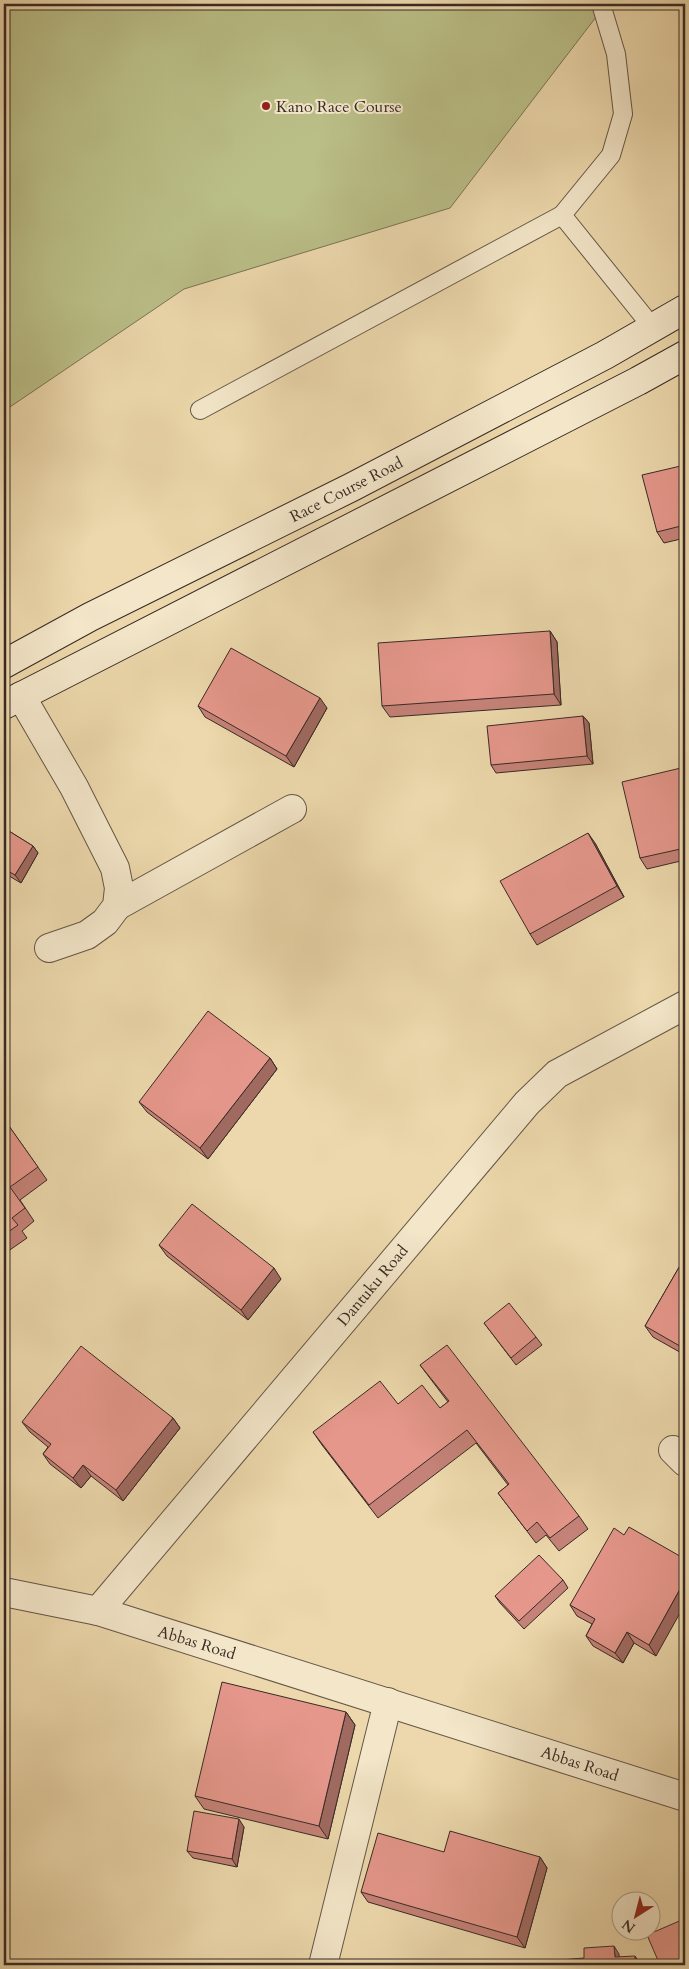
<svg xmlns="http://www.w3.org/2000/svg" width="689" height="1969" font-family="Cardo,serif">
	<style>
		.green { fill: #babe87; stroke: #797456 }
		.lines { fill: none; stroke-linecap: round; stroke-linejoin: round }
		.lane-casing { stroke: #655647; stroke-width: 20 }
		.street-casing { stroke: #655647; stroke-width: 30 }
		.secondary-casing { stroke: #382a25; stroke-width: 30 }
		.lane { stroke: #f3e6c9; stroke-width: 18 }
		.street { stroke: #f3e6c9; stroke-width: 28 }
		.secondary { stroke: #f3e6c9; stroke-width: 28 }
		.wall { fill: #c58278; stroke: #382a25 }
		.shaded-wall { fill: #a06a61; stroke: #382a25 }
		.building { fill: #e5978b; stroke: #382a25 }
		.poi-dot { fill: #8f2418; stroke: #f3e6c9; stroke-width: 2 }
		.labels { text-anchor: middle; stroke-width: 4; stroke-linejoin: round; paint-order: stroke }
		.poi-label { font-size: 16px; fill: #382a25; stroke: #f3e6c9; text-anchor: start }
		.street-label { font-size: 16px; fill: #382a25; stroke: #f3e6c9 }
	</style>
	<rect width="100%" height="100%" fill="#ecd8ac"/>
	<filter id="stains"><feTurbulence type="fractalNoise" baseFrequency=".004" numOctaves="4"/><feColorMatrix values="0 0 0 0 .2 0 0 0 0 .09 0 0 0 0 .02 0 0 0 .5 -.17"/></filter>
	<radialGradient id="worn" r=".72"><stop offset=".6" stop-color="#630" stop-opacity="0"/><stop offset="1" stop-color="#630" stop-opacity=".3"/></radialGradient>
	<path class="green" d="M 4,4 L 606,4 L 450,208 L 184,289 L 4,411 Z"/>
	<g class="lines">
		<defs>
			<g id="lane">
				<path d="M 562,215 L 611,155 L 623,114 L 616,54 L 601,4"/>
				<path d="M 200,410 L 562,215 L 653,328"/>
			</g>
			<g id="street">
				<path d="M 21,696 L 74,787 L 115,868 L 119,888 L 117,906 L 105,922 L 87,935 L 49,948"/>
				<path d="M 117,906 L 292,809"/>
				<path d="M 673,1450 L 685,1462"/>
				<path d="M 4,1592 L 98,1611 L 685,1797"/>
				<path d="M 98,1611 L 527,1103 L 557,1074 L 685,1005"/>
				<path d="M 323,1965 L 388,1702"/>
			</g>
			<g id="secondary">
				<path d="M 4,664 L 90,617 L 352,487 L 605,355 L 685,309"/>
				<path d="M 4,705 L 638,381 L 685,355"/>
			</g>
		</defs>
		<use href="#lane" class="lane-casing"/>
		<use href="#street" class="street-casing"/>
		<use href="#secondary" class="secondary-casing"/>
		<use href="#lane" class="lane"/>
		<use href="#street" class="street"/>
		<use href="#secondary" class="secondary"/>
	</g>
	<g class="wall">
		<path d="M 685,465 L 685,538 L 664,543 L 657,532 Z"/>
		<path d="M 550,631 L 557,642 L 561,705 L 390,717 L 382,706 Z"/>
		<path d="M 198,706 L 327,708 L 294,767 L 205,717 Z"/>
		<path d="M 583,716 L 589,723 L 593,764 L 496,773 L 491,765 Z"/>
		<path d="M 685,767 L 685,860 L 647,869 L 640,858 Z"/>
		<path d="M 4,828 L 33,846 L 38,853 L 21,883 L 4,873 Z"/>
		<path d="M 595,843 L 624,897 L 537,945 L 530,934 Z"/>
		<path d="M 270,1058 L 277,1069 L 208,1159 L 147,1112 L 139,1102 Z"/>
		<path d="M 4,1119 L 47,1180 L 20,1200 L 34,1221 L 22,1231 L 27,1238 L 4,1254 Z"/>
		<path d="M 159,1245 L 281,1279 L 248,1320 L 167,1256 Z"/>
		<path d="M 685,1257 L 685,1355 L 653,1337 L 645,1326 Z"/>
		<path d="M 484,1323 L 536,1337 L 542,1345 L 516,1365 Z"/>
		<path d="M 420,1365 L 579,1516 L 588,1529 L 559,1551 L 546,1535 L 536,1543 L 498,1493 L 508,1485 L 476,1443 L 378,1518 L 322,1445 L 313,1432 L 398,1404 L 440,1408 L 448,1402 Z"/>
		<path d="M 173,1418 L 180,1428 L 123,1501 L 91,1476 L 81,1488 L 50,1464 L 43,1454 L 48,1447 L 30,1432 L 22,1422 Z"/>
		<path d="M 624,1535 L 656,1656 L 634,1643 L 623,1663 L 593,1646 L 586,1636 L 592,1624 L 577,1616 L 570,1605 Z"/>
		<path d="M 563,1580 L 568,1588 L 524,1629 L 500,1603 L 495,1596 Z"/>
		<path d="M 346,1712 L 355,1725 L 328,1839 L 204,1809 L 195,1796 Z"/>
		<path d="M 244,1827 L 237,1867 L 193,1858 L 187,1851 Z"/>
		<path d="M 444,1852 L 540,1857 L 547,1868 L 525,1948 L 368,1902 L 361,1892 Z"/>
	</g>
	<g class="shaded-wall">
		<path d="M 550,631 L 557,642 L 561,705 L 554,694 Z"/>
		<path d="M 320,698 L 327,708 L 294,767 L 286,756 Z"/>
		<path d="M 583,716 L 589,723 L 593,764 L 587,756 Z"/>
		<path d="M 588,833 L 595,843 L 624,897 L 617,886 Z"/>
		<path d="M 33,846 L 38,853 L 21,883 L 15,875 Z"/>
		<path d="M 270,1058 L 277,1069 L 208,1159 L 200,1148 Z"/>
		<path d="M 274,1268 L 281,1279 L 248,1320 L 241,1310 Z"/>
		<path d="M 173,1418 L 180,1428 L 123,1501 L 116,1490 Z"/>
		<path d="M 83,1465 L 91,1476 L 81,1488 L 73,1478 Z"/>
		<path d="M 685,1580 L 685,1604 L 656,1656 L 649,1645 Z"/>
		<path d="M 627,1632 L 634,1643 L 623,1663 L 615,1653 Z"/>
		<path d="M 346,1712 L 355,1725 L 328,1839 L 319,1826 Z"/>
		<path d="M 239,1819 L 244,1827 L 237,1867 L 232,1859 Z"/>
		<path d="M 540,1857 L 547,1868 L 525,1948 L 517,1937 Z"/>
		<path d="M 614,1946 L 619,1954 L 620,1964 L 615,1957 Z"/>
		<path d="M 635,1956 L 640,1963 L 640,1965 L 635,1965 Z"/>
	</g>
	<g class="building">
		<path d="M 685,465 L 685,525 L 657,532 L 642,475 Z"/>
		<path d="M 550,631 L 554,694 L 382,706 L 378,643 Z"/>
		<path d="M 231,648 L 320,698 L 286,756 L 198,706 Z"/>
		<path d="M 583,716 L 587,756 L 491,765 L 487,726 Z"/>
		<path d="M 685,767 L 685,848 L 640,858 L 622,782 Z"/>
		<path d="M 4,828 L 33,846 L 15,875 L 4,869 Z"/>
		<path d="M 588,833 L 617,886 L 530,934 L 500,881 Z"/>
		<path d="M 208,1011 L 270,1058 L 200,1148 L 139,1102 Z"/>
		<path d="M 4,1119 L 38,1167 L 10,1187 L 25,1208 L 12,1218 L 18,1225 L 4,1235 Z"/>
		<path d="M 192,1204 L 274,1268 L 241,1310 L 159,1245 Z"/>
		<path d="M 685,1257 L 685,1349 L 645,1326 Z"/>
		<path d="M 509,1303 L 536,1337 L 511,1358 L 484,1323 Z"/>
		<path d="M 447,1345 L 579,1516 L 550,1538 L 537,1522 L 527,1531 L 498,1493 L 509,1484 L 467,1430 L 369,1505 L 313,1432 L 380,1381 L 398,1404 L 422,1385 L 440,1408 L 449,1401 L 420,1365 Z"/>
		<path d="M 81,1346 L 173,1418 L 116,1490 L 83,1465 L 73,1478 L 43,1454 L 51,1444 L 22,1422 Z"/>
		<path d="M 629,1527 L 685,1559 L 685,1580 L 649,1645 L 627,1632 L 615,1653 L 586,1636 L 595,1619 L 570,1605 L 614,1528 L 624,1535 Z"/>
		<path d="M 539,1555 L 563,1580 L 519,1621 L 495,1596 Z"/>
		<path d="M 222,1682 L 346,1712 L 319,1826 L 195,1796 Z"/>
		<path d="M 194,1811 L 239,1819 L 232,1859 L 187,1851 Z"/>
		<path d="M 450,1831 L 540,1857 L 517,1937 L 361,1892 L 378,1833 L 444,1852 Z"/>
		<path d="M 684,1919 L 685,1923 L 685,1965 L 660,1965 L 647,1935 Z"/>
		<path d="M 614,1946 L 615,1957 L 635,1956 L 635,1965 L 537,1965 L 536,1962 L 584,1958 L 584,1948 Z"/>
	</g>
	<circle class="poi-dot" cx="266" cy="106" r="5"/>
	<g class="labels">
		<g class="poi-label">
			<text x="276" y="112">Kano Race Course</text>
		</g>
		<g class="street-label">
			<text transform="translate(346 489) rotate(-27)" y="6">Race Course Road</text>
			<text transform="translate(372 1285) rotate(-50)" y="6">Dantuku Road</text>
			<text transform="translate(197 1642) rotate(17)" y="6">Abbas Road</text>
			<text transform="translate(580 1763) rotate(18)" y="6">Abbas Road</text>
		</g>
	</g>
	<rect width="689" height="1969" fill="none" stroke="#ecd8ac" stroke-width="20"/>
	<rect x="5" y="5" width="679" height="1959" fill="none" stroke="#382a25" stroke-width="2.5"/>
	<rect x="10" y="10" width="669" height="1949" fill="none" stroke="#382a25"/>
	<g transform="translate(636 1916) rotate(216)"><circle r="24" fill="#f3e6c9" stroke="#a89b87"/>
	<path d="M0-4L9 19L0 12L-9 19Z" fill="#8f2418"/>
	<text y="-8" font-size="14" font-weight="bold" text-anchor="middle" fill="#382a25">N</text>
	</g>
	<rect width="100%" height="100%" filter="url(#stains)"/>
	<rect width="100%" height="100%" fill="url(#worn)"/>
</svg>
